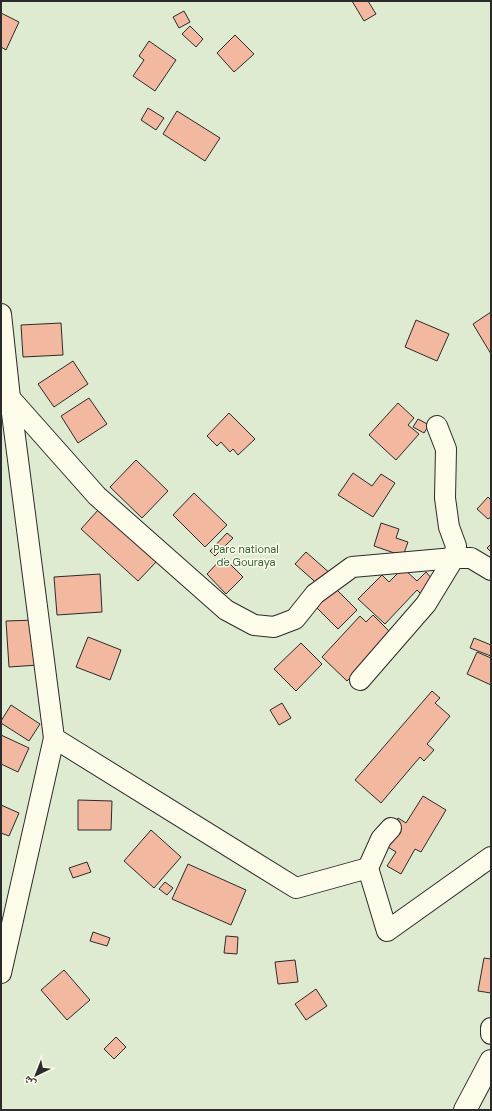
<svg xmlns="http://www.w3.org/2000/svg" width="492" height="1111" font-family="'DM Sans','Noto Naskh Arabic',sans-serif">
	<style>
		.green { fill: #deebd1; stroke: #74746e }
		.building { fill: #f2b8a0; stroke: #2b2b2b }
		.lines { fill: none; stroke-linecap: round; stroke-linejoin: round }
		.minor-casing { stroke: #2b2b2b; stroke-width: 22 }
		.major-casing { stroke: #2b2b2b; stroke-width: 24 }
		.minor { stroke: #fdfbea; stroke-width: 20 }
		.major { stroke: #fdfbea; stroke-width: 22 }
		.labels { text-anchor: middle; stroke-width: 3; stroke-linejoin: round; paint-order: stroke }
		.park-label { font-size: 11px; fill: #34623c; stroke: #fdfbea }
	</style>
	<rect width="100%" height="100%" fill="#fdfbea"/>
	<rect class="green" x="1" y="1" width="490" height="1109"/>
	<g class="building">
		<path d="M 352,1 L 368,1 L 376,14 L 364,21 Z"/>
		<path d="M 184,11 L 190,22 L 179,28 L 173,17 Z"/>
		<path d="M 1,13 L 19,22 L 6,50 L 1,47 Z"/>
		<path d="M 190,26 L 203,39 L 196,47 L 182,34 Z"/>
		<path d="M 235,35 L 254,54 L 234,72 L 217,53 Z"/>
		<path d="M 149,41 L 176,60 L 155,91 L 133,76 L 144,60 L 139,56 Z"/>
		<path d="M 148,108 L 164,118 L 156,130 L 141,120 Z"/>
		<path d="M 177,111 L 220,138 L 205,161 L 163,134 Z"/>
		<path d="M 491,312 L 491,354 L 473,324 Z"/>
		<path d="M 416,320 L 449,334 L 437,361 L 405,347 Z"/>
		<path d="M 61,323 L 63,355 L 23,357 L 21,325 Z"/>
		<path d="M 73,361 L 88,384 L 54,407 L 38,384 Z"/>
		<path d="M 89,398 L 107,424 L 78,443 L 61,416 Z"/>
		<path d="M 398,403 L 414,418 L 408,425 L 419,434 L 396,460 L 369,435 Z"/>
		<path d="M 229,413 L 255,439 L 238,455 L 233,449 L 230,452 L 221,442 L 217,446 L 207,436 Z"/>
		<path d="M 418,419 L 429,425 L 424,433 L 413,427 Z"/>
		<path d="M 136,460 L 168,491 L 142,518 L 110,487 Z"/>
		<path d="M 353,473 L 372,486 L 381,474 L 395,483 L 373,517 L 338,495 Z"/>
		<path d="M 194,493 L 227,525 L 205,547 L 173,515 Z"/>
		<path d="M 488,497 L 491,500 L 491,517 L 488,519 L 477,509 Z"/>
		<path d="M 99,509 L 157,561 L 138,581 L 81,529 Z"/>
		<path d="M 381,523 L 399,529 L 396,538 L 408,542 L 403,556 L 374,546 Z"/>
		<path d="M 227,533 L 233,538 L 215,556 L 210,551 Z"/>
		<path d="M 491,544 L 491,552 L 487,548 Z"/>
		<path d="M 306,552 L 332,575 L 321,587 L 295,564 Z"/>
		<path d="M 223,557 L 243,577 L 226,594 L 207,574 Z"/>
		<path d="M 403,568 L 417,581 L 426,572 L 434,581 L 421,594 L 417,590 L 385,624 L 358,599 L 382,575 L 389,582 Z"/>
		<path d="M 100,574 L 102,612 L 57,615 L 54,577 Z"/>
		<path d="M 335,588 L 357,610 L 338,629 L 316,607 Z"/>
		<path d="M 373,615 L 392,634 L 347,681 L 322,657 L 360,616 L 366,622 Z"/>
		<path d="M 36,620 L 38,665 L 9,667 L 6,621 Z"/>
		<path d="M 88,637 L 121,650 L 110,680 L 76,667 Z"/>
		<path d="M 474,638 L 491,645 L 491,656 L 470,648 Z"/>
		<path d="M 301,643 L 322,664 L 296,691 L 274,669 Z"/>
		<path d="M 477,652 L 491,658 L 491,685 L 467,674 Z"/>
		<path d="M 432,691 L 440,698 L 435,703 L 450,716 L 427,744 L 434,750 L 424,761 L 420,757 L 381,803 L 355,780 Z"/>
		<path d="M 282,703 L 291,718 L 279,725 L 270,710 Z"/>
		<path d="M 11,705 L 40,724 L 29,741 L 1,723 L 1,721 Z"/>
		<path d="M 1,735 L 29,748 L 18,772 L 1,764 Z"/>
		<path d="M 423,796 L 446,810 L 421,852 L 415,849 L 401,874 L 387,866 L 396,852 L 383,844 L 398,818 L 406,823 Z"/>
		<path d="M 78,800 L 112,801 L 111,830 L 78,830 Z"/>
		<path d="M 1,805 L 19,813 L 9,836 L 1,833 Z"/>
		<path d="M 151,830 L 181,857 L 154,888 L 124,861 Z"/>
		<path d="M 87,862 L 91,872 L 73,878 L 69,868 Z"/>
		<path d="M 188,864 L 246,890 L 231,925 L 172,899 Z"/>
		<path d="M 165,882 L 173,888 L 167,895 L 159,889 Z"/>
		<path d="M 93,932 L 110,938 L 107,946 L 90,941 Z"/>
		<path d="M 226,936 L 238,937 L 237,954 L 224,953 Z"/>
		<path d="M 484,958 L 491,959 L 491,993 L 478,991 Z"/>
		<path d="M 295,960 L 298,982 L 278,984 L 275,962 Z"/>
		<path d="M 64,970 L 90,1000 L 67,1020 L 41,990 Z"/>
		<path d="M 316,989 L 327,1006 L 306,1020 L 295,1004 Z"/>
		<path d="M 116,1037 L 126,1047 L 114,1059 L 104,1049 Z"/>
	</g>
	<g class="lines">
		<defs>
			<g id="minor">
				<path d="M 1,314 L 10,398 L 54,738 L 296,888 L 368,868 L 387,931 L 491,857"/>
				<path d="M 10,398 L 97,496 L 226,610 L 254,625 L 274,627 L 295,619 L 315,594 L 352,567 L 454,558 L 471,558 L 491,570"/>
				<path d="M 360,680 L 426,604 L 454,558 L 456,546 L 449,527 L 445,498 L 446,449 L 437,426"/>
				<path d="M 368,868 L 381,839 L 391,828"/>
				<path d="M 1,973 L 54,738"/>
				<path d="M 491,1028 L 491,1034"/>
			</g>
			<path id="major" d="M 465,1110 L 491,1061"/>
		</defs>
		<use href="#minor" class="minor-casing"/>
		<use href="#major" class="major-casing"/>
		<use href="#minor" class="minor"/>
		<use href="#major" class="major"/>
	</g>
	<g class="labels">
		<g class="park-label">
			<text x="246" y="553">Parc national<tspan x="246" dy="13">de Gouraya</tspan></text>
		</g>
	</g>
	<rect width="492" height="1111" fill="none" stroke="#2b2b2b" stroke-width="4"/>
	<g transform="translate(36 1075) rotate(223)" stroke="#fdfbea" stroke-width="3" paint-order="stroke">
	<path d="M0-3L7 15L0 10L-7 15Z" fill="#2b2b2b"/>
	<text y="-6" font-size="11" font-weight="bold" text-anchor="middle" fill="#2b2b2b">ش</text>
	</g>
</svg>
